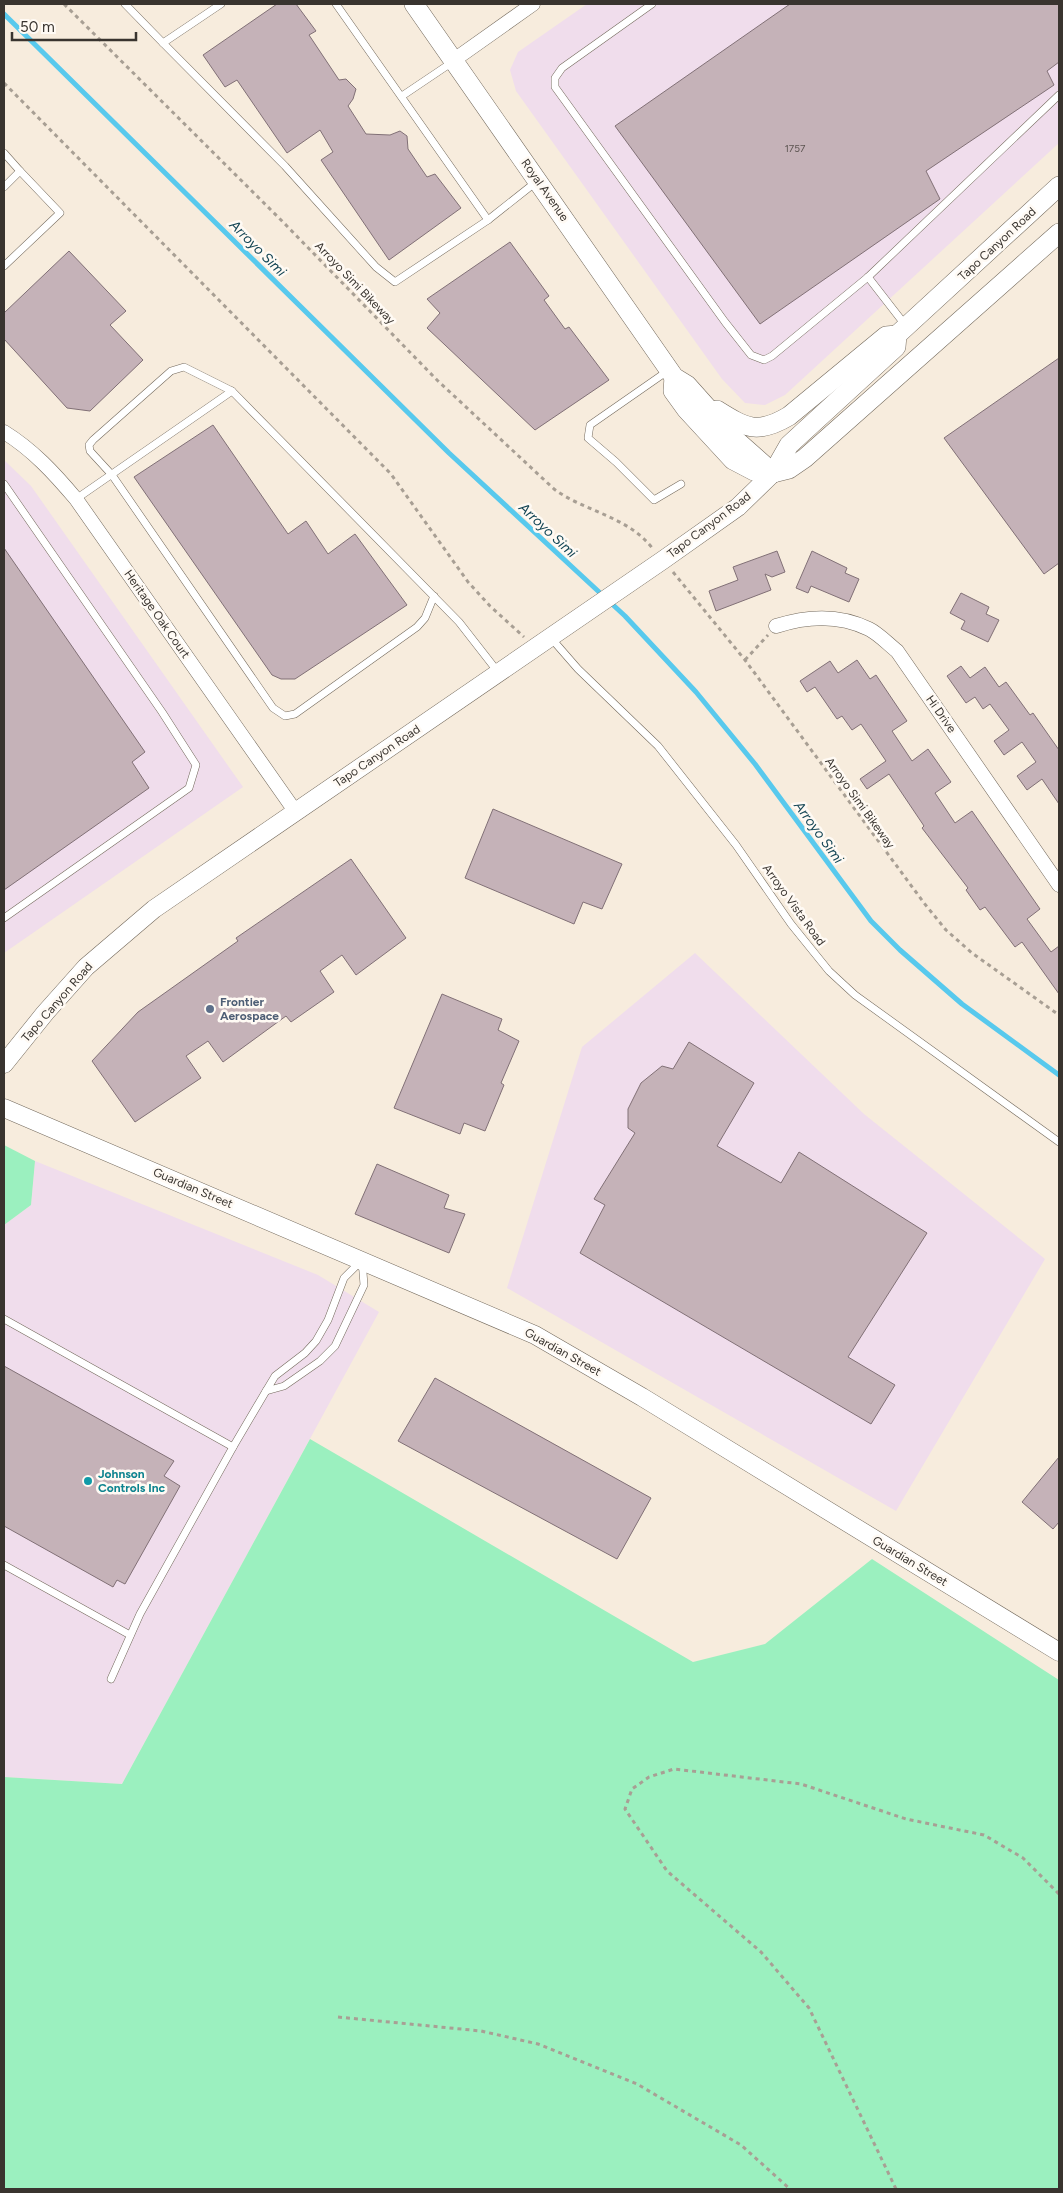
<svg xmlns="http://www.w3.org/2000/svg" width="1063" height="2193" font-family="Figtree,sans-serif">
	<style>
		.commercial { fill: #f0ddec }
		.green { fill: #9bf0bf }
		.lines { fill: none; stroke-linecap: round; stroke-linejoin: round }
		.stream { stroke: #58c9ed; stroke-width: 5 }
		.building { fill: #c5b2b8; stroke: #817076 }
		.service-casing { stroke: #73695c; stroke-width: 8 }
		.minor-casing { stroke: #73695c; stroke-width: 15 }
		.tertiary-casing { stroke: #73695c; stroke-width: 19 }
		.secondary-casing { stroke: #73695c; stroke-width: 20 }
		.path { stroke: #a89f94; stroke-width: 3; stroke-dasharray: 4 4; stroke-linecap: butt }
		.service { stroke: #fff; stroke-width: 7 }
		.minor { stroke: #fff; stroke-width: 14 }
		.tertiary { stroke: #fff; stroke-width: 18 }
		.secondary { stroke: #fff; stroke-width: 19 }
		.service-dot { fill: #5c6f8a; stroke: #fffaf4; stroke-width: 2 }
		.culture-dot { fill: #0f9aa8; stroke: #fffaf4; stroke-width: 2 }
		.labels { text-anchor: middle; stroke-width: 5; stroke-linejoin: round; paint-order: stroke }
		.number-label { font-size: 10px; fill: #5c5451 }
		.street-label { font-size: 12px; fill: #39342f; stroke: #fffaf4 }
		.service-label { font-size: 12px; font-weight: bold; fill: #4e5e75; stroke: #fffaf4; text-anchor: start }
		.culture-label { font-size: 12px; font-weight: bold; fill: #0d838f; stroke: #fffaf4; text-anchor: start }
		.water-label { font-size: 14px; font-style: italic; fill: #144554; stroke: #fffaf4 }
	</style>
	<rect width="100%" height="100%" fill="#f7ecdd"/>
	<g class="commercial">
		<path d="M 587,4 L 1059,4 L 1059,143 L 785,395 L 765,405 L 745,403 L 722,379 L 516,91 L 510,70 L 518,52 Z"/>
		<path d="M 4,460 L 31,486 L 243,787 L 4,953 Z"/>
		<path d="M 695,953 L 864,1114 L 1045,1259 L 896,1511 L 507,1288 L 582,1047 Z"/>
		<path d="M 35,1161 L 318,1275 L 379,1312 L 122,1784 L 4,1777 L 4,1225 L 31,1205 Z"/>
	</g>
	<g class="green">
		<path d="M 4,1145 L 35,1161 L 31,1205 L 4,1225 Z"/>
		<path d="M 310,1439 L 693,1662 L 765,1644 L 872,1559 L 1059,1680 L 1059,2189 L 4,2189 L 4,1777 L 122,1784 Z"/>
	</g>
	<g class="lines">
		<path class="stream" d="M 4,14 L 449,453 L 625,616 L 696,692 L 755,764 L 871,921 L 900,950 L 962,1004 L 1059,1075"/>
	</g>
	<g class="building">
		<path d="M 277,4 L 296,4 L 316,31 L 309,35 L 339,80 L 346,79 L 356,89 L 353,99 L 348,106 L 366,134 L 390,135 L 400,131 L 407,136 L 408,149 L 427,177 L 435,174 L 461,208 L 389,260 L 321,160 L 333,152 L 320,130 L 287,153 L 237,80 L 225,87 L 203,55 Z"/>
		<path d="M 790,4 L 1059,4 L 1059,62 L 1047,71 L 1054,85 L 926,171 L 940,199 L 760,324 L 615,126 Z"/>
		<path d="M 510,242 L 549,296 L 544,300 L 565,329 L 569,327 L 609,380 L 535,430 L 427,328 L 440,313 L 427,299 Z"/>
		<path d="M 69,251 L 126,311 L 110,325 L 143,360 L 90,411 L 67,408 L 4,339 L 4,313 Z"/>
		<path d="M 1059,358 L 1059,563 L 1044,574 L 944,438 Z"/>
		<path d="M 213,425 L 288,534 L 306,521 L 328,554 L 355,534 L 407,605 L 295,679 L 281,679 L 272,675 L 134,477 Z"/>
		<path d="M 4,548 L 145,752 L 132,762 L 149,788 L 4,890 Z"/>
		<path d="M 777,551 L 785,572 L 772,577 L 765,574 L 771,590 L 716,611 L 709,591 L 738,580 L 733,567 Z"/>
		<path d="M 812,551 L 847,568 L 845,573 L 859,579 L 849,602 L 811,586 L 808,593 L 796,588 Z"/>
		<path d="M 961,593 L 989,607 L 986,614 L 999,620 L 988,642 L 961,629 L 965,621 L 950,613 Z"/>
		<path d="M 857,660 L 870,679 L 876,675 L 907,721 L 892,731 L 912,761 L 928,749 L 951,782 L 935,793 L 955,823 L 972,811 L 1040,909 L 1027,919 L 1051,952 L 1059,946 L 1059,994 L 1022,942 L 1015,947 L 985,907 L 980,910 L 966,890 L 968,888 L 922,828 L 924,826 L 889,774 L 867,789 L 860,779 L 886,761 L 861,724 L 852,730 L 842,716 L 837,719 L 815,687 L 807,692 L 800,681 L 830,661 L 838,673 Z"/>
		<path d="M 961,666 L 970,678 L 985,667 L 999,687 L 1006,682 L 1030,715 L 1033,713 L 1059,750 L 1059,804 L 1042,779 L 1027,790 L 1017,776 L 1036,762 L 1022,742 L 1004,755 L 994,741 L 1009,730 L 990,704 L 983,709 L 975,697 L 966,703 L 947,676 Z"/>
		<path d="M 493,809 L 622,864 L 602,909 L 583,902 L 574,924 L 465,878 Z"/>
		<path d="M 351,859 L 406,938 L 356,975 L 342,955 L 320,971 L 334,992 L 291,1022 L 286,1016 L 223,1062 L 208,1041 L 186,1056 L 201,1078 L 135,1122 L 92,1061 L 138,1012 L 238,941 L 236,938 Z"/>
		<path d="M 442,994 L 502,1019 L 498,1030 L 519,1041 L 501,1083 L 504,1085 L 485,1131 L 464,1123 L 460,1134 L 394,1108 Z"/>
		<path d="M 689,1042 L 754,1083 L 717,1146 L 781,1183 L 799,1152 L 927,1233 L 848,1357 L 895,1385 L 871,1424 L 580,1253 L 605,1205 L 594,1199 L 635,1133 L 628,1128 L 628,1109 L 641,1083 L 662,1066 L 673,1069 Z"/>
		<path d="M 377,1164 L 449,1195 L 444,1208 L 465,1214 L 449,1253 L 355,1214 Z"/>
		<path d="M 4,1366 L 174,1461 L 164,1476 L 180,1486 L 125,1584 L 117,1580 L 113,1587 L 4,1526 Z"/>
		<path d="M 435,1378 L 651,1498 L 617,1559 L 398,1441 Z"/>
		<path d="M 1059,1457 L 1059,1522 L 1053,1529 L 1022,1502 Z"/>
	</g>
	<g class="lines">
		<defs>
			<g id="service">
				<path d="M 125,4 L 163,43 L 221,4"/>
				<path d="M 652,4 L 562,68 L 555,78 L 555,87 L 725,322 L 751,355 L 764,360 L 772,356 L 868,277 L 1059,95"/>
				<path d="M 163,43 L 285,166 L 376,267 L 395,282 L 488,220 L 336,4"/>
				<path d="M 402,96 L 454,61"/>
				<path d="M 4,153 L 20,171"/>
				<path d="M 4,187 L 20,171 L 60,213 L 4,266"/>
				<path d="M 488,220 L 536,182"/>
				<path d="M 868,277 L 906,326"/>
				<path d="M 669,370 L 590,425 L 588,438 L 616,462 L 654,500 L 681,484"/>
				<path d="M 232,391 L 184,367 L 171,371 L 93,440 L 89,445 L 90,451 L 112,475 L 273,708 L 285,716 L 295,714 L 417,627 L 425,618 L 434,596"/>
				<path d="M 4,484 L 162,712 L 196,765 L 189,788 L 4,918"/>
				<path d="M 76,499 L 232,391 L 459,622 L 498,672"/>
				<path d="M 551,638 L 578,669 L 658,746 L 736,845 L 791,924 L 829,971 L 855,995 L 1059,1142"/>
				<path d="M 362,1260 L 364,1285 L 335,1346 L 320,1361 L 284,1386 L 266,1391 L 275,1376 L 305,1353 L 316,1341 L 328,1320 L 344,1278 Z"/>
				<path d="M 4,1319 L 233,1447 L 266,1391"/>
				<path d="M 4,1565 L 130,1635"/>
				<path d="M 111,1679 L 140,1614 L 233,1447"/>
			</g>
			<g id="minor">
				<path d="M 454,60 L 533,4"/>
				<path d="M 4,432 C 33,450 54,473 76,499 L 295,811"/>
				<path d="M 776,626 C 807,616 839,614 869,629 C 879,634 888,644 897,651 L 1059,885"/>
			</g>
			<g id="tertiary">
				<path d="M 4,1064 L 45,1013 L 86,967 L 154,909 L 663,560 L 738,507 L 773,473"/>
				<path d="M 4,1108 L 535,1335 L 642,1397 L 1059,1652"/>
			</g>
			<g id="secondary">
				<path d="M 414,4 L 674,377 L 687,385 L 737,441 L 773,473"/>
				<path d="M 674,377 L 673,391 L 686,409 L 733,460 L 754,471 L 773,473 L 789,469 L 805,458 L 1059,233"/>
				<path d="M 717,410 C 746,428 757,435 789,416 L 886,336 L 897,335"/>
				<path d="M 773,473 L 789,445 L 896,347 L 897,335 L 1059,186"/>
			</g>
		</defs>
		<use href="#service" class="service-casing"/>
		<use href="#minor" class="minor-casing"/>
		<use href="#tertiary" class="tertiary-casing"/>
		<use href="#secondary" class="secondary-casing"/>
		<g class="path">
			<path d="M 64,4 L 283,222 L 437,380 L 554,489 C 585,512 628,516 653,549"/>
			<path d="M 4,83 L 391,474 L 468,582 L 490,606 L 524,637"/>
			<path d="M 673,572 L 745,660 L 924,903 L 946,930 L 972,953 L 1059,1015"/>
			<path d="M 745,660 L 768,635"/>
			<path d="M 338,2017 L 481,2031 L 538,2044 L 637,2084 L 741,2145 L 790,2189"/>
			<path d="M 896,2189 L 809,2008 L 761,1952 L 667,1871 L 625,1809 L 632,1789 L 649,1777 L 674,1769 L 801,1784 L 906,1819 L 984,1835 L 1023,1858 L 1059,1894"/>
		</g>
		<use href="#service" class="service"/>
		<use href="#minor" class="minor"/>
		<use href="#tertiary" class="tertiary"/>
		<use href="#secondary" class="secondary"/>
	</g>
	<circle class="service-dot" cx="210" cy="1009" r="5"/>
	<circle class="culture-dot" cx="88" cy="1481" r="5"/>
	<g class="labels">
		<g class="number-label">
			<text x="795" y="152">1757</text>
		</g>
		<g class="street-label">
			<text transform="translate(545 190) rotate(55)" y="4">Royal Avenue</text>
			<text transform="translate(997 244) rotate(-43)" y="4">Tapo Canyon Road</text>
			<text transform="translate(355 283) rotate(46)" y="4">Arroyo Simi Bikeway</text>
			<text transform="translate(709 525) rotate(-37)" y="4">Tapo Canyon Road</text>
			<text transform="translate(157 614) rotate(55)" y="4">Heritage Oak Court</text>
			<text transform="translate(941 714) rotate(55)" y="4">Hi Drive</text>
			<text transform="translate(377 756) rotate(-34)" y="4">Tapo Canyon Road</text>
			<text transform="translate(860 803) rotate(54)" y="4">Arroyo Simi Bikeway</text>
			<text transform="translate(794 905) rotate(54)" y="4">Arroyo Vista Road</text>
			<text transform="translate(57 1002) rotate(-49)" y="4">Tapo Canyon Road</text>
			<text transform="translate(193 1188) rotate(23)" y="4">Guardian Street</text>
			<text transform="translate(563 1352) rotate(29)" y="4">Guardian Street</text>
			<text transform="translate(910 1561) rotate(31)" y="4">Guardian Street</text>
		</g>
		<g class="service-label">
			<text x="220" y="1006">Frontier<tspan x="220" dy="14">Aerospace</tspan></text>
		</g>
		<g class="culture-label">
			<text x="98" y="1478">Johnson<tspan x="98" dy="14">Controls Inc</tspan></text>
		</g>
		<g class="water-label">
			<text transform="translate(258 248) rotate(45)" y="5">Arroyo Simi</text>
			<text transform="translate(548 530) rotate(43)" y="5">Arroyo Simi</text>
			<text transform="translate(819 832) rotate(54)" y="5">Arroyo Simi</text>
		</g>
	</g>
	<rect width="1063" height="2193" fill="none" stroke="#39342f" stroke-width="10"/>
	<path d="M12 32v8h124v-8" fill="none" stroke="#39342f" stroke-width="2.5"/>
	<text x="20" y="32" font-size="15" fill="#39342f" stroke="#fffaf4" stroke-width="4" paint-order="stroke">50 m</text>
</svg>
